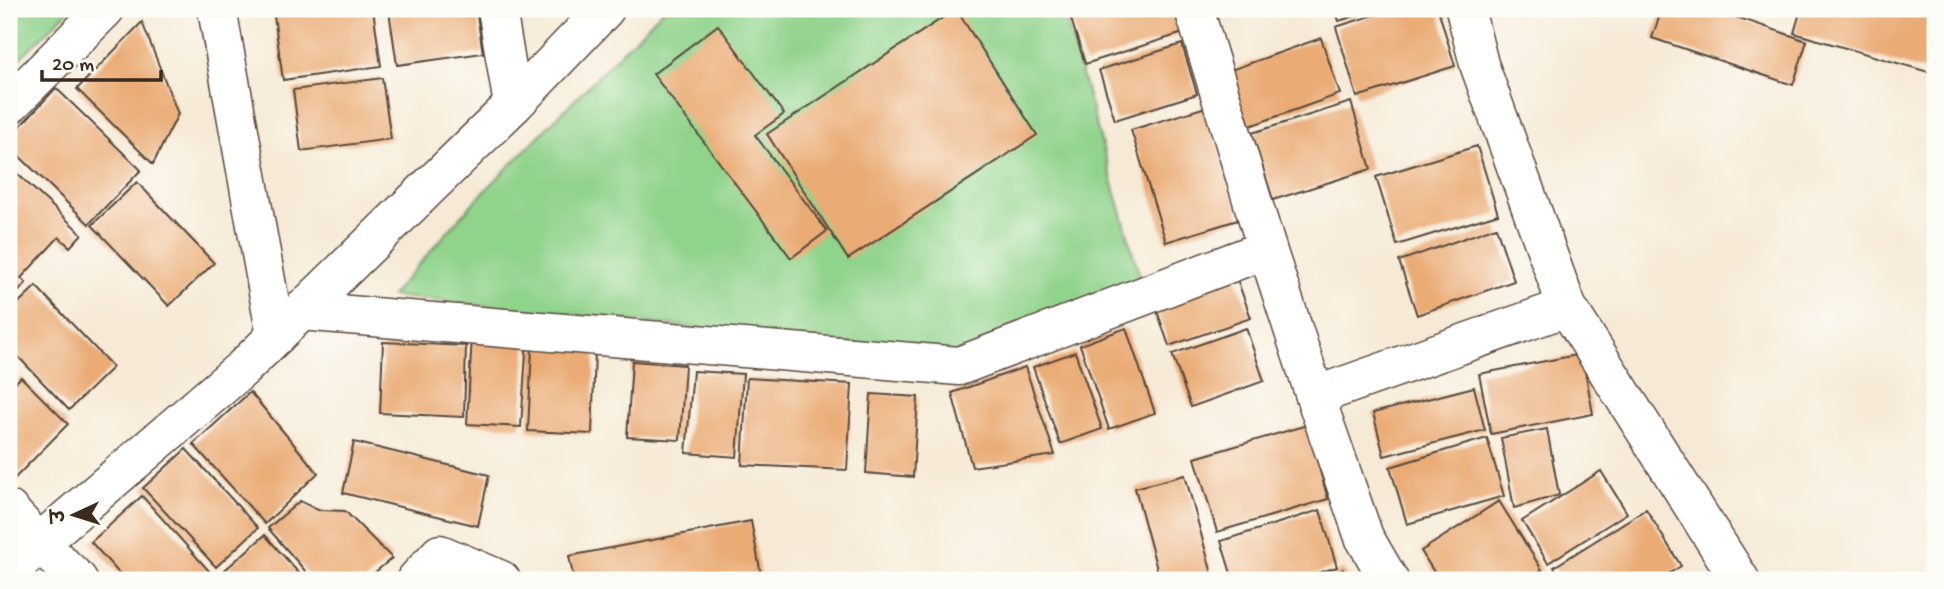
<svg xmlns="http://www.w3.org/2000/svg" width="1944" height="589" font-family="'Gochi Hand','Playpen Sans Deva',sans-serif">
	<style>
		.green { fill: #90d38b; stroke: #667e54; stroke-width: 2 }
		.building { fill: #eaab74 }
		.lines { fill: none; stroke-linecap: round; stroke-linejoin: round }
		.minor-casing { stroke: #57473a; stroke-width: 41 }
		.minor { stroke: #fff; stroke-width: 38 }
	</style>
	<rect width="100%" height="100%" fill="#fdfcf7"/>
	<filter id="ink" filterUnits="userSpaceOnUse"><feTurbulence type="fractalNoise" baseFrequency=".0143" numOctaves="2"/><feDisplacementMap in="SourceGraphic" scale="14" xChannelSelector="R" yChannelSelector="G"/><feConvolveMatrix kernelMatrix="1 2 1 2 8 2 1 2 1" color-interpolation-filters="sRGB"/></filter>
	<filter id="wash" filterUnits="userSpaceOnUse"><feTurbulence type="fractalNoise" baseFrequency=".00686" numOctaves="4" result="noise"/><feDisplacementMap in="SourceGraphic" scale="28" xChannelSelector="R" yChannelSelector="G"/><feGaussianBlur stdDeviation="1.57" result="paint"/><feColorMatrix in="noise" values="0 0 0 0 0 0 0 0 0 0 0 0 0 0 0 0 0 1.4 0 .05"/><feComposite in="paint" operator="in"/></filter>
	<g filter="url(#wash)">
		<rect width="100%" height="100%" fill="#f6ead6"/>
		<g class="green">
			<path d="M 9,9 L 70,9 L 9,69 Z"/>
			<path d="M 664,9 L 1063,9 L 1141,281 L 965,356 L 391,296 L 473,203 Z"/>
		</g>
		<g id="blocks">
			<g class="building">
				<path d="M 273,9 L 373,9 L 381,66 L 283,80 Z"/>
				<path d="M 407,9 L 476,9 L 483,53 L 397,65 L 389,11 Z"/>
				<path d="M 956,9 L 1037,135 L 848,259 L 767,134 Z"/>
				<path d="M 1068,9 L 1175,9 L 1183,33 L 1085,64 Z"/>
				<path d="M 1335,9 L 1376,9 L 1339,21 Z"/>
				<path d="M 1393,9 L 1438,9 L 1455,66 L 1357,97 L 1336,27 Z"/>
				<path d="M 1662,9 L 1713,9 L 1807,41 L 1793,85 L 1652,38 Z"/>
				<path d="M 1801,9 L 1935,9 L 1935,74 L 1794,33 Z"/>
				<path d="M 142,22 L 178,114 L 153,164 L 77,89 Z"/>
				<path d="M 718,25 L 784,114 L 755,135 L 827,231 L 791,258 L 653,74 Z"/>
				<path d="M 1321,38 L 1340,94 L 1247,127 L 1228,71 Z"/>
				<path d="M 1182,44 L 1197,94 L 1115,120 L 1099,70 Z"/>
				<path d="M 382,78 L 391,139 L 301,151 L 293,90 Z"/>
				<path d="M 56,88 L 141,170 L 89,224 L 9,146 L 9,138 Z"/>
				<path d="M 1351,102 L 1371,169 L 1273,200 L 1252,133 Z"/>
				<path d="M 1206,107 L 1241,219 L 1166,242 L 1131,130 Z"/>
				<path d="M 1477,146 L 1498,214 L 1397,245 L 1376,177 Z"/>
				<path d="M 9,166 L 82,234 L 70,247 L 59,237 L 21,278 L 26,283 L 9,302 Z"/>
				<path d="M 137,182 L 214,263 L 169,306 L 92,225 Z"/>
				<path d="M 1496,227 L 1514,281 L 1417,315 L 1399,261 Z"/>
				<path d="M 1233,268 L 1251,318 L 1169,346 L 1152,296 Z"/>
				<path d="M 36,286 L 113,367 L 69,410 L 9,347 L 9,312 Z"/>
				<path d="M 1126,328 L 1155,413 L 1109,429 L 1080,345 Z"/>
				<path d="M 1246,328 L 1264,381 L 1191,407 L 1172,354 Z"/>
				<path d="M 472,335 L 527,338 L 521,427 L 467,424 Z"/>
				<path d="M 383,342 L 466,346 L 464,417 L 380,413 Z"/>
				<path d="M 532,348 L 595,351 L 592,434 L 528,431 Z"/>
				<path d="M 1075,352 L 1102,429 L 1060,444 L 1033,367 Z"/>
				<path d="M 1582,354 L 1593,414 L 1491,434 L 1479,374 Z"/>
				<path d="M 632,361 L 685,365 L 680,440 L 627,437 Z"/>
				<path d="M 1025,367 L 1055,455 L 972,467 L 952,393 Z"/>
				<path d="M 693,371 L 743,374 L 737,457 L 686,453 Z"/>
				<path d="M 21,377 L 68,424 L 9,484 L 9,389 Z"/>
				<path d="M 747,378 L 852,384 L 847,470 L 742,465 Z"/>
				<path d="M 1474,387 L 1485,430 L 1384,456 L 1373,413 Z"/>
				<path d="M 250,392 L 318,473 L 265,524 L 193,444 Z"/>
				<path d="M 871,394 L 918,397 L 913,477 L 866,473 Z"/>
				<path d="M 1307,425 L 1328,499 L 1217,532 L 1195,458 Z"/>
				<path d="M 1547,429 L 1559,495 L 1514,508 L 1501,438 Z"/>
				<path d="M 1487,438 L 1504,496 L 1407,524 L 1390,467 Z"/>
				<path d="M 354,442 L 489,475 L 478,526 L 343,493 Z"/>
				<path d="M 186,449 L 258,528 L 216,567 L 143,488 Z"/>
				<path d="M 1601,471 L 1627,513 L 1548,563 L 1522,521 Z"/>
				<path d="M 1185,475 L 1212,574 L 1190,580 L 1160,580 L 1135,488 Z"/>
				<path d="M 142,496 L 210,572 L 201,580 L 125,580 L 91,542 Z"/>
				<path d="M 300,501 L 318,510 L 345,511 L 392,558 L 366,580 L 313,580 L 268,528 Z"/>
				<path d="M 1499,501 L 1542,570 L 1526,580 L 1439,580 L 1421,551 Z"/>
				<path d="M 1646,509 L 1681,566 L 1659,580 L 1562,580 L 1554,567 Z"/>
				<path d="M 1320,510 L 1337,567 L 1295,580 L 1233,580 L 1221,541 Z"/>
				<path d="M 751,521 L 762,580 L 574,580 L 569,556 Z"/>
				<path d="M 265,535 L 305,580 L 221,580 L 218,576 Z"/>
				<path d="M 1343,569 L 1350,580 L 1325,580 Z"/>
			</g>
		</g>
	</g>
	<g filter="url(#ink)">
		<use href="#blocks" fill-opacity="0" stroke="#57473a" stroke-width="2"/>
		<g class="lines">
			<defs>
				<g id="minor">
					<path d="M 217,9 L 276,336"/>
					<path d="M 497,9 L 513,105"/>
					<path d="M 1194,9 L 1267,249 L 1315,396 L 1364,537 L 1389,580"/>
					<path d="M 1465,9 L 1479,64 L 1567,307 L 1740,580"/>
					<path d="M 9,105 L 105,9"/>
					<path d="M 301,311 L 959,366 L 1267,249"/>
					<path d="M 1315,396 L 1567,307"/>
					<path d="M 9,510 L 39,543 L 78,580"/>
					<path d="M 9,573 L 39,543 L 244,367 L 513,105 L 605,9"/>
					<path d="M 416,580 L 440,554 L 501,580"/>
				</g>
			</defs>
			<use href="#minor" class="minor-casing"/>
			<use href="#minor" class="minor"/>
		</g>
	</g>
	<rect width="1944" height="589" fill="none" stroke="#fdfcf7" stroke-width="35"/>
	<g transform="translate(74 515) rotate(266)" stroke="#fdfcf7" stroke-width="5" paint-order="stroke">
	<path d="M0-5L12 26L0 18L-12 26Z" fill="#3b2a1e"/>
	<text y="-10" font-size="19" font-weight="bold" text-anchor="middle" fill="#3b2a1e">उ</text>
	</g>
	<path d="M42 70v10h119v-10" fill="none" stroke="#3b2a1e" stroke-width="3.5"/>
	<text x="52" y="70" font-size="21" fill="#3b2a1e" stroke="#fdfcf7" stroke-width="5" paint-order="stroke">20 m</text>
</svg>
